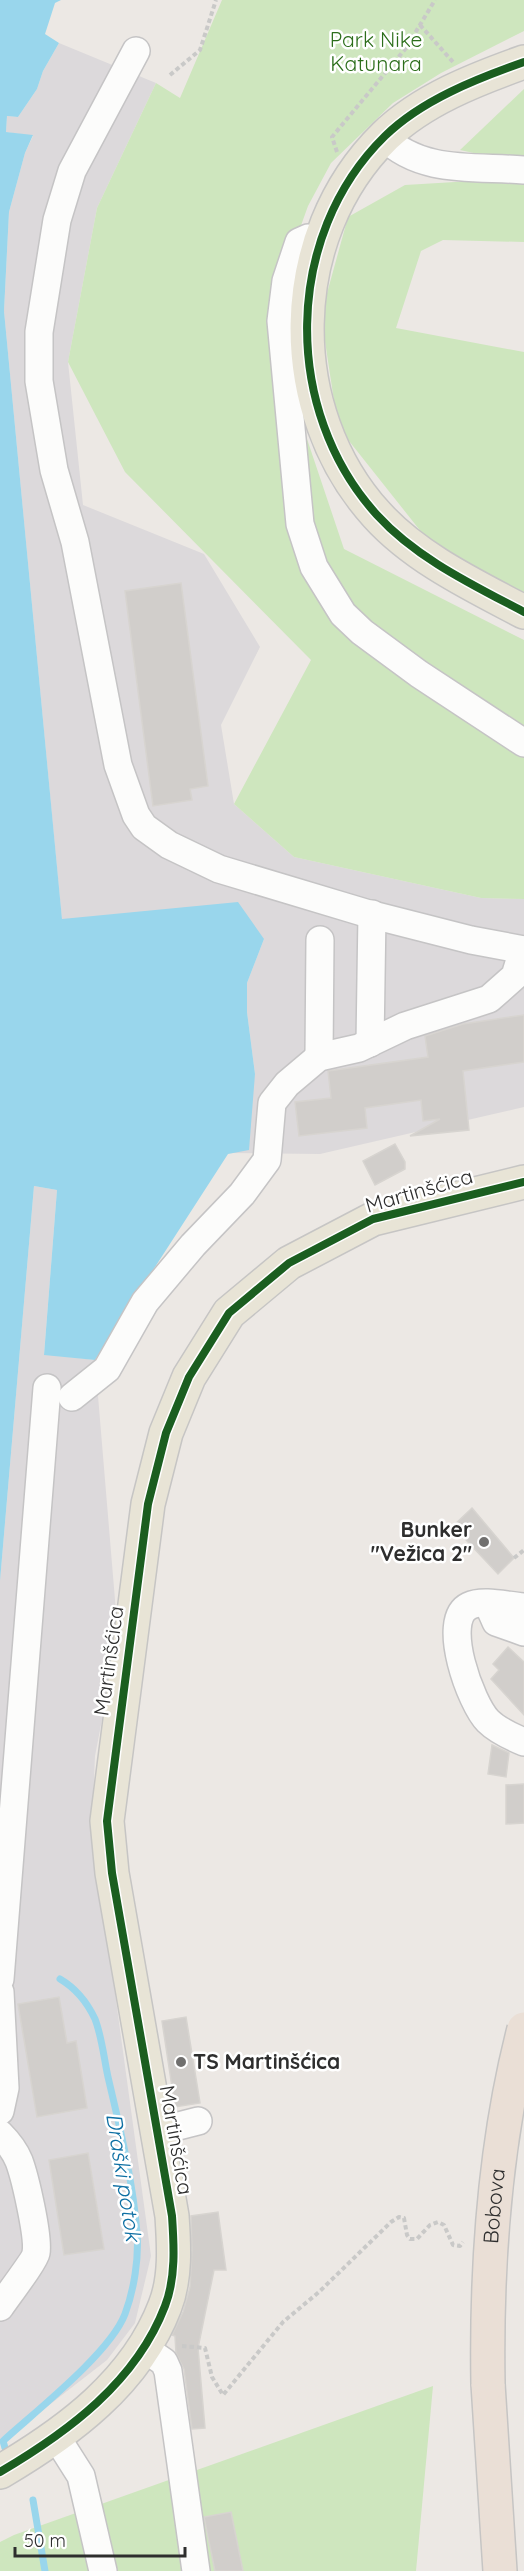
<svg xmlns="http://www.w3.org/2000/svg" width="524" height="2571" font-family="Quicksand,sans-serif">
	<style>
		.industrial { fill: #dcd9db }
		.green { fill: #cee6be }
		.water { fill: #99d6ec }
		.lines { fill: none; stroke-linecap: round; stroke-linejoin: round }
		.stream { stroke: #99d6ec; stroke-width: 7 }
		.building { fill: #d1cecb; stroke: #d7d4d0; stroke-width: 1.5 }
		.minor-casing { stroke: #c5c4c5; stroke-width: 30 }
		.major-casing { stroke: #c6c5c4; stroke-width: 36 }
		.highway-casing { stroke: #c6c5c4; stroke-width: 36 }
		.path { stroke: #c9c9c8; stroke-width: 4; stroke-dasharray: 4.5 3; stroke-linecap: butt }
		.minor { stroke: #fcfcfb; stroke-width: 27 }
		.major { stroke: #e8e4d6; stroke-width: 33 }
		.highway { stroke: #eadfd6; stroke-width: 33 }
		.highway-bridge-casing { stroke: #c6c5c4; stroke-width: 36; stroke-linecap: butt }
		.highway-bridge { stroke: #eadfd6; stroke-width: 33 }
		.cycleway-casing { stroke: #fff; stroke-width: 11 }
		.cycleway { stroke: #1b5e20; stroke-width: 8 }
		.poi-dot { fill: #706f6e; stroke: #fff; stroke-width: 2 }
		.labels { text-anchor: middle; stroke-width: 5; stroke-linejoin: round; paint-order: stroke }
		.park-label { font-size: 21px; fill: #2c6e1b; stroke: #fff }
		.street-label { font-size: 21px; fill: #2e2e2e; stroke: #fff }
		.poi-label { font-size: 21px; font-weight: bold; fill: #2e2e2e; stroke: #fff; text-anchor: end }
		.water-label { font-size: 22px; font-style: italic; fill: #0d6fa3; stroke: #fff }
	</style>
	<rect width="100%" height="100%" fill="#ece8e4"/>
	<g class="industrial">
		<path d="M 59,43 L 156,83 L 97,208 L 68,362 L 83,505 L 204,554 L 260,647 L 221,725 L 234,804 L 294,857 L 481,898 L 524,899 L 524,1107 L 320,1154 L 228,1153 L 255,1074 L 247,1012 L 247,983 L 264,939 L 62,920 L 4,311 L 9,212 L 25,153 L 33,136 L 6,132 L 7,116 L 18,117 L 37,89 L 43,71 Z"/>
		<path d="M 34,1186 L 57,1190 L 44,1354 L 95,1360 L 118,1636 L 95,1756 L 92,1825 L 151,2256 L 135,2323 L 107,2360 L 17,2430 L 0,2439 L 0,1581 Z"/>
	</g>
	<g class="green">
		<path d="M 222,0 L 524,0 L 524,31 L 441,73 L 393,103 L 331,163 L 308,206 L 267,320 L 344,549 L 524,640 L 524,899 L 481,898 L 294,857 L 234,804 L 311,660 L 125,472 L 68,362 L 97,208 L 156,83 L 180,98 Z"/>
		<path d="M 524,89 L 524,164 L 460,150 Z"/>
		<path d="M 505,179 L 524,184 L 524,242 L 443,240 L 421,251 L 396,328 L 524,352 L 524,595 L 430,543 L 338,427 L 321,315 L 348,217 L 405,185 Z"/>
		<path d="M 433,2386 L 416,2571 L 0,2571 L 0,2542 L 14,2535 Z"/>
	</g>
	<path class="water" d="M 0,0 L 61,0 L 55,3 L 45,34 L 59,43 L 43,71 L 37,89 L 18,117 L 7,116 L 6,132 L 33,135 L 25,153 L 9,212 L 4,311 L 62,919 L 238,902 L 264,939 L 247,983 L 247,1012 L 255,1074 L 249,1150 L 228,1154 L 95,1360 L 44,1355 L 57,1190 L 34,1186 L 0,1581 Z"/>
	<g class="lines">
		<g class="stream">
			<path d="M 5,2448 L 3,2441 C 36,2411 110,2353 125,2314 C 134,2290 139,2258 137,2233 C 133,2181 120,2128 108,2077 C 104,2059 102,2037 95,2019 C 87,2002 77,1989 60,1979"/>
			<path d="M 33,2500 L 45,2571"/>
		</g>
	</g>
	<g class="building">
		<path d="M 181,583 L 208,786 L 190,789 L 192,800 L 153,806 L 125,591 Z"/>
		<path d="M 524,1015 L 524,1062 L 463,1071 L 469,1130 L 410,1136 L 440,1119 L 423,1121 L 421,1100 L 365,1108 L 367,1128 L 299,1136 L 295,1102 L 331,1098 L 328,1071 L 428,1057 L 425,1036 L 463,1024 Z"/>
		<path d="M 395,1144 L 405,1162 L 405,1169 L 375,1185 L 363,1161 Z"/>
		<path d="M 472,1508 L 514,1558 L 498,1574 L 453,1526 Z"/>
		<path d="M 508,1647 L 524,1662 L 524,1715 L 491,1679 L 499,1670 L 493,1664 Z"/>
		<path d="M 492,1745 L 509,1753 L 506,1777 L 488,1774 Z"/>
		<path d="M 524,1784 L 524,1823 L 506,1824 L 506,1785 Z"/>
		<path d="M 59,1997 L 67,2043 L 76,2041 L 87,2108 L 37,2117 L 18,2004 Z"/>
		<path d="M 186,2017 L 200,2103 L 175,2107 L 162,2021 Z"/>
		<path d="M 88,2153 L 104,2249 L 64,2255 L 49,2160 Z"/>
		<path d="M 218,2212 L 226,2270 L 214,2270 L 198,2348 L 205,2428 L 192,2429 L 184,2369 L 176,2353 L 175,2336 L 172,2335 L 183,2312 L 190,2287 L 192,2250 L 191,2216 Z"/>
		<path d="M 231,2512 L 243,2571 L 215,2571 L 204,2517 Z"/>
	</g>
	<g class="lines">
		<defs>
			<g id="minor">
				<path d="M 136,51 L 72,171 L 57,220 L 39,332 L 39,381 L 54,470 L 75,542 L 118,765 L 136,815 L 144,827 L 169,845 L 219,869 L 369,914 L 471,940 L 524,950"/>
				<path d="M 384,137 C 421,174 475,166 524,170"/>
				<path d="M 320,241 L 308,238 L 299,242 L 286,281 L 281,321 L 300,524 L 314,567 L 343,614 L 362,632 L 419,674 L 524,743"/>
				<path d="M 370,1043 L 372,914"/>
				<path d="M 319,1057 L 320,940"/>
				<path d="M 72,1397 L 107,1369 L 145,1302 L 193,1245 L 242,1194 L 267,1160 L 272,1103 L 287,1084 L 319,1057 L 359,1048 L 405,1026 L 489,999 L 515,976 L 523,950"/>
				<path d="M 488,1604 L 496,1622 L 524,1632"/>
				<path d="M 524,1607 C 508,1606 483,1599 469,1606 C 440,1620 471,1704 488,1721 C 497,1730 512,1737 524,1742"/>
				<path d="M 0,1979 L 47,1388"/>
				<path d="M 0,1992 L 5,2088 L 0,2111"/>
				<path d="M 155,2132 L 198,2121"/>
				<path d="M 0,2134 C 8,2142 15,2151 19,2161 C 25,2177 39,2237 36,2253 C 35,2260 6,2298 0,2307"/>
				<path d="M 145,2349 L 164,2362 L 168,2371 L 196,2571"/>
				<path d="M 55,2435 L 81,2476 L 103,2571"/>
			</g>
			<g id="major">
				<path d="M 524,62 C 476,79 422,100 385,136 C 283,236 282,411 377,515 C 416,558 473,585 524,612"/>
				<path d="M 0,2472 C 68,2432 136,2382 165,2306 C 176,2278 174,2245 172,2216 L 112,1873 L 107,1821 L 148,1504 L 166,1433 L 189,1377 L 229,1313 L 289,1263 L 373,1219 L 524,1182"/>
			</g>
			<path id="highway" d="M 488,2384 L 500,2571"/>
		</defs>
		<use href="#minor" class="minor-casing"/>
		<use href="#major" class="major-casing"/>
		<use href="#highway" class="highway-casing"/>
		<g class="path">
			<path d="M 420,25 L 453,62"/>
			<path d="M 170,75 L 200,50 L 216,0"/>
			<path d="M 337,152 L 332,137 L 406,48 L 435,0"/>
			<path d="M 514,1558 L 524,1550"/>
			<path d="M 182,2346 L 205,2348 L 212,2377 L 223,2395 L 283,2322 L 319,2292 L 391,2222 L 399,2217 L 404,2218 L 407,2235 L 410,2239 L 417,2239 L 430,2225 L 438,2222 L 444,2225 L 453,2245 L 460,2246 L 463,2242"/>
		</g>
		<use href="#minor" class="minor"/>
		<use href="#major" class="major"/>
		<use href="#highway" class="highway"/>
		<defs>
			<g id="highway-bridge">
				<path id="s1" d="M 488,2384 C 486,2265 494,2145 524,2029"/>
			</g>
		</defs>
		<use href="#highway-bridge" class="highway-bridge-casing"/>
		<use href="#highway-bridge" class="highway-bridge"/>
		<defs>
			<g id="cycleway">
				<path d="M 524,62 C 476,79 422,100 385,136 C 283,236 282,411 377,515 C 416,558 473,585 524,612"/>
				<path d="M 0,2472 C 68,2432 136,2382 165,2306 C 176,2278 174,2245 172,2216 L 112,1873 L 107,1821 L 148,1504 L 166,1433 L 189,1377 L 229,1313 L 289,1263 L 373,1219 L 524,1182"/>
			</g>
		</defs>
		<use href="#cycleway" class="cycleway-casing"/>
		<use href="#cycleway" class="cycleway"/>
	</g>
	<g class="poi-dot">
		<circle cx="484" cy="1542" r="6"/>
		<circle cx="181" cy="2062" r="6"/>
	</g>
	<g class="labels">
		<g class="park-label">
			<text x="376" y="47">Park Nike<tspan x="376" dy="24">Katunara</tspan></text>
		</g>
		<g class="street-label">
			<text transform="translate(419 1191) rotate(-16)" y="7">Martinšćica</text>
			<text transform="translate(109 1661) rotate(-82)" y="7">Martinšćica</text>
			<text transform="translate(176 2140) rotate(80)" y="7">Martinšćica</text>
			<text dy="7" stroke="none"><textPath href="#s1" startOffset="178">Bobova</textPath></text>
		</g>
		<g class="poi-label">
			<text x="472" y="1537">Bunker<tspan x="472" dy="24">"Vežica 2"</tspan></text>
			<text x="193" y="2069" text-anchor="start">TS Martinšćica</text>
		</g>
		<g class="water-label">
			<text transform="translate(124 2177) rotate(81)" y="8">Draški potok</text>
		</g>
	</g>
	<path d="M15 2547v9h170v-9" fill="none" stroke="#2e2e2e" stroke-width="3"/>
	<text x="24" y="2547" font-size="18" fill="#2e2e2e" stroke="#ffffff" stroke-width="4.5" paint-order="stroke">50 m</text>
</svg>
